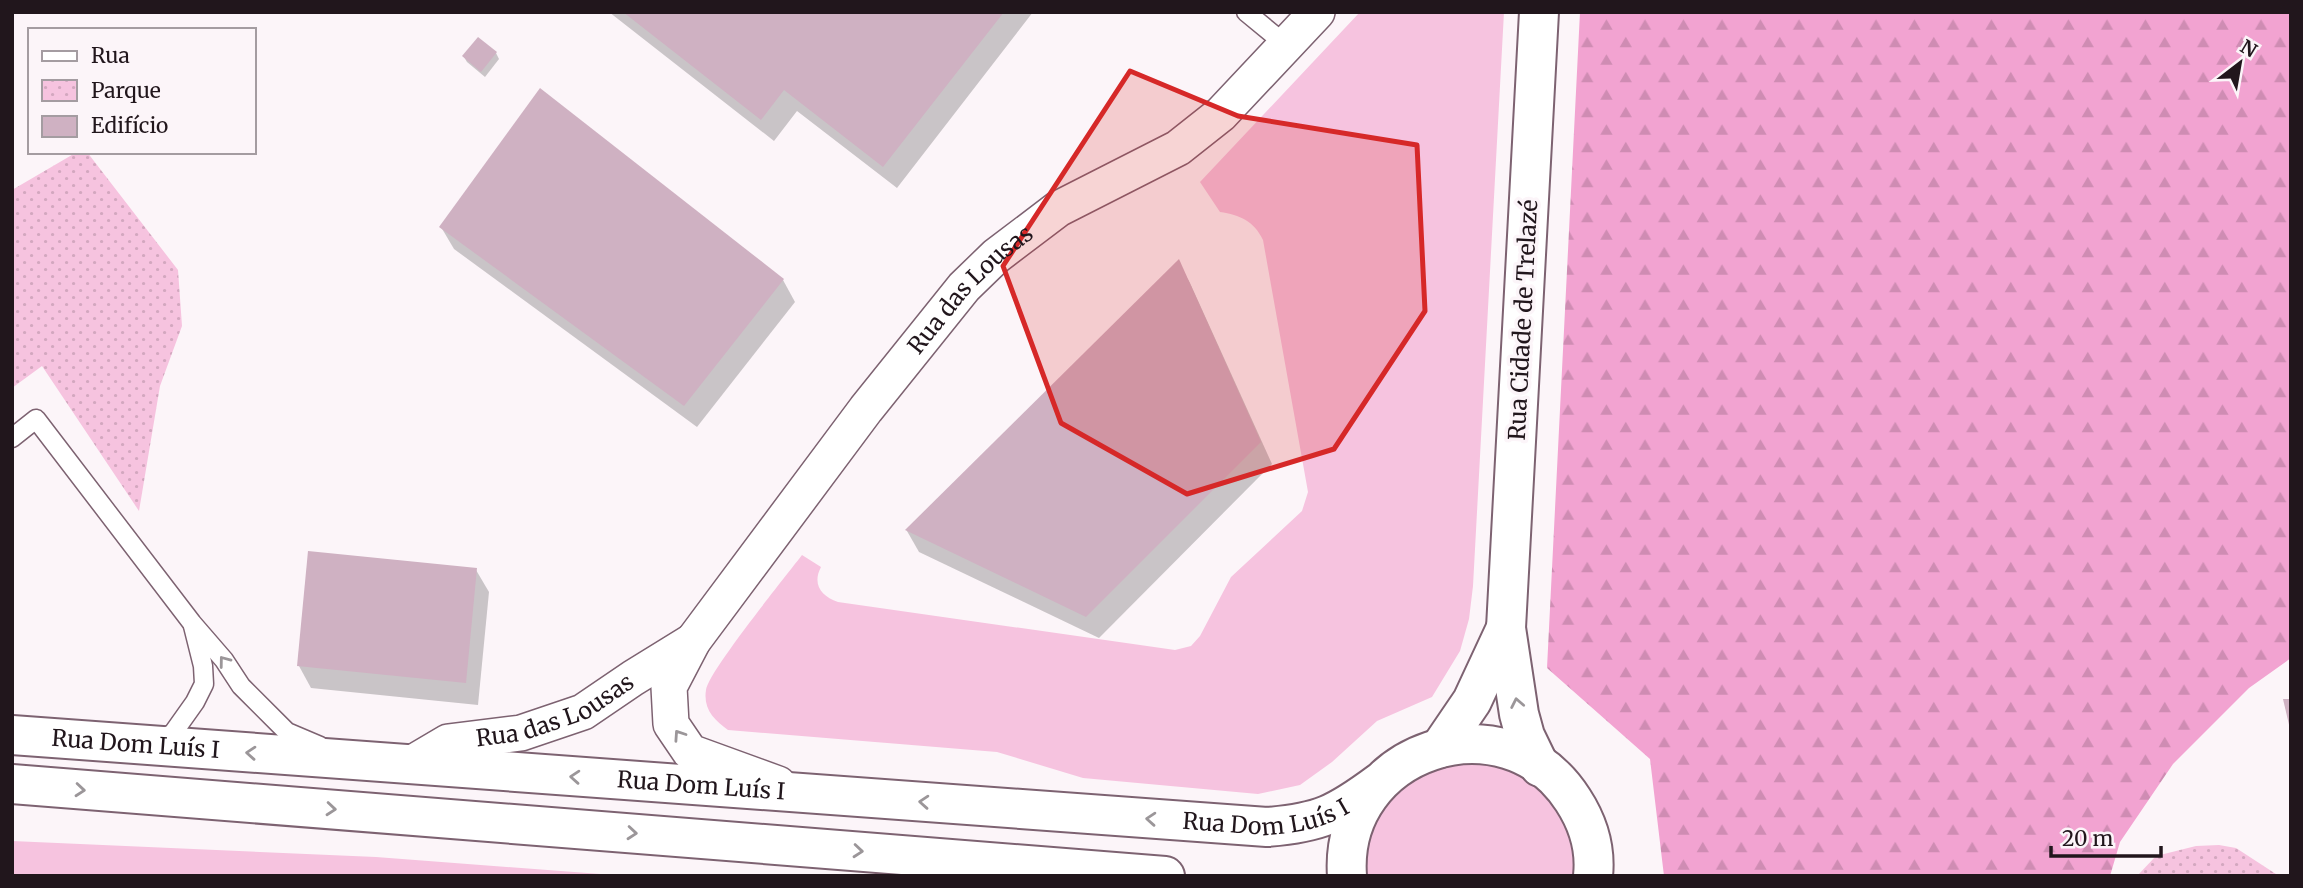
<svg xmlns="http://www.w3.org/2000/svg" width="2303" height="888" font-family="Merriweather,serif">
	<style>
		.grass { fill: #f6c3df }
		.forest { fill: url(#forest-firs) }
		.park { fill: url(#park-dots) }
		.shadow { fill: #0003 }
		.building { fill: #cfb1c2 }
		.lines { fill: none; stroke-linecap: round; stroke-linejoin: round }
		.service-casing { stroke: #7d6271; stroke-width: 21 }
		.minor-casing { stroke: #7d6271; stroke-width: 38 }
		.tertiary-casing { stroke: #7d6271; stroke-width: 42 }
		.secondary-casing { stroke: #7d6271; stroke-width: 42 }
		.service { stroke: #fff; stroke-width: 18 }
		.minor { stroke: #fff; stroke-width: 35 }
		.tertiary { stroke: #fff; stroke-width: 38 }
		.secondary { stroke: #fff; stroke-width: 38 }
		.oneway { stroke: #9b9699 }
		.marked { fill: #d62828; fill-opacity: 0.2; stroke: #d62828; stroke-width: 5; stroke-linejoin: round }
		.labels { text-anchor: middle; stroke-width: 7; stroke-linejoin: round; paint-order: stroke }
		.street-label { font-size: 23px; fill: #21161c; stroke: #fcf5f9 }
	</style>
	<defs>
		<pattern id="forest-firs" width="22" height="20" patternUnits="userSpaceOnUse" patternTransform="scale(1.75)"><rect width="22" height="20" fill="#f2a3d1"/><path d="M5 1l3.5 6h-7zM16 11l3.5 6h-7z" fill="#cf8cb3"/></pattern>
		<pattern id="park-dots" width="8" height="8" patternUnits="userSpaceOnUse" patternTransform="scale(1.75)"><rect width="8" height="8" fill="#f6c3df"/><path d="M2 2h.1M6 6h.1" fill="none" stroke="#d3a7bf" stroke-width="1.8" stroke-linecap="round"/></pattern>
	</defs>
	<rect width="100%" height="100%" fill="#fcf5f9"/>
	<g class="grass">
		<path d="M 1360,12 L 1504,12 L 1473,586 L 1469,619 L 1460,651 L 1432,697 L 1377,721 L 1332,762 L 1300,785 L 1258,794 L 1083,778 L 997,752 L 728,730 C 714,720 703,709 706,690 C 708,672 786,576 802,555 L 821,567 C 812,584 821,596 838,602 L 1175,650 L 1191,646 L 1200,636 L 1231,577 L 1302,511 L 1308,492 L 1263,240 C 1254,221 1240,215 1220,212 L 1200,182 Z"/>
		<path d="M 1478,763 L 1513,771 L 1542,791 L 1564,820 L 1575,852 L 1575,876 L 1365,876 L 1368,837 L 1384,805 L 1410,780 L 1442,766 Z"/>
		<path d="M 12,841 L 376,857 L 627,876 L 12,876 Z"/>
	</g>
	<path class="forest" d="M 1580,12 L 2291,12 L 2291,658 L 2249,688 L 2173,764 L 2120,842 L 2110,876 L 1664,876 L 1650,759 L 1547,668 Z"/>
	<g class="park">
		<path d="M 77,152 L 87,152 L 178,270 L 182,326 L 160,386 L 139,511 L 42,366 L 12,388 L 12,190 Z"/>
		<path d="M 2219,845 L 2236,848 L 2279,876 L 2137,876 L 2156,856 L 2196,846 Z"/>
	</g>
	<g class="shadow">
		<path d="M 609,12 L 1033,12 L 897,188 L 797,111 L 774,141 Z"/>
		<path d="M 478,39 L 496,53 L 499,59 L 485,77 L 467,62 L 464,57 Z"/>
		<path d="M 441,227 L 783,280 L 795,302 L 697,427 L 454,249 Z"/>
		<path d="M 1178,262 L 1190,283 L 1272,464 L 1099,638 L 919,552 L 907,531 Z"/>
		<path d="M 476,570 L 489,592 L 478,705 L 311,688 L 299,666 Z"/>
	</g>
	<g class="building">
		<path d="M 623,12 L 1004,12 L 883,167 L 784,90 L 761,120 Z"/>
		<path d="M 478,37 L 497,52 L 481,72 L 462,56 Z"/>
		<path d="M 540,88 L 784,279 L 684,406 L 439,227 Z"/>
		<path d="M 1179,259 L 1261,442 L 1086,617 L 905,530 Z"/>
		<path d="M 308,551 L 477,568 L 466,683 L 297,666 Z"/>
		<path d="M 2283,699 L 2291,699 L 2291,729 L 2290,729 Z"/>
	</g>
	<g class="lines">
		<defs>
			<g id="service">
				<path d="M 1246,12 L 1286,45"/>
				<path d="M 12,438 L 36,419 L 192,623 L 224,660 L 241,686 L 287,732 L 320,746"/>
				<path d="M 159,741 L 173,733 L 195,702 L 204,684 L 203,666 L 193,626"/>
			</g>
			<g id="minor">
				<path id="s1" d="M 409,765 L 448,742 L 521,733 L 583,712 L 633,678 L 693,641"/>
				<path id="s2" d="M 778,784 L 690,752 L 671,724 L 669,687 L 693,641 L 866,409 L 964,287 L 996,256 L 1058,209 L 1178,148 L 1221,114 L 1317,12"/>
			</g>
			<g id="tertiary">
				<path d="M 1539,12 L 1506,628 L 1519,714 L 1525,736 L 1540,767"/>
				<path d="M 1440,748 L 1472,701 L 1506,628"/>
			</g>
			<g id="secondary">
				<path id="s3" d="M 12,735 L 1267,827 C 1320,823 1337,814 1379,783"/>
				<path d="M 12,784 L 1165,876"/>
				<path d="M 1347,876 C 1338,750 1505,694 1573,800 C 1588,823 1596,848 1593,876"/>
			</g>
		</defs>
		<use href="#service" class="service-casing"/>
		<use href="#minor" class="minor-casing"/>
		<use href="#tertiary" class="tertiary-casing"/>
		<use href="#secondary" class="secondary-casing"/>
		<use href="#service" class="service"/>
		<use href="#minor" class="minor"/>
		<use href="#tertiary" class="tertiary"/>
		<use href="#secondary" class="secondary"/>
	</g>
	<defs><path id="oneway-chevron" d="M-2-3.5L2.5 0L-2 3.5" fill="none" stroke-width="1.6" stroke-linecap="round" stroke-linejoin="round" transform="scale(1.75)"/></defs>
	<g class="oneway">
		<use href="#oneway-chevron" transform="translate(224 661) rotate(-127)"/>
		<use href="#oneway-chevron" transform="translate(1517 703) rotate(-101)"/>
		<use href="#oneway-chevron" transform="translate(679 735) rotate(-124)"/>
		<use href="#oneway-chevron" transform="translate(251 753) rotate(-176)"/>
		<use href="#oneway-chevron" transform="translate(575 777) rotate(-176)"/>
		<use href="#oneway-chevron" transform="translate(80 790) rotate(5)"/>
		<use href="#oneway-chevron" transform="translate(924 802) rotate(-176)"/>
		<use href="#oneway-chevron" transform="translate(331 809) rotate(5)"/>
		<use href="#oneway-chevron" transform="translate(1151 819) rotate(-176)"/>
		<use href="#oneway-chevron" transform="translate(632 833) rotate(5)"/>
		<use href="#oneway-chevron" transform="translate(858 851) rotate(5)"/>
	</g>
	<path class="marked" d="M 1130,71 L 1238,116 L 1417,145 L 1425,311 L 1334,449 L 1187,494 L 1061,423 L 1003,266 Z"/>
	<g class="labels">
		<g class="street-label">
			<text dy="8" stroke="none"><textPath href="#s2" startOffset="665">Rua das Lousas</textPath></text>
			<text transform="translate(1523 320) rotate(-87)" y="8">Rua Cidade de Trelazé</text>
			<text dy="8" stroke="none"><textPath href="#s1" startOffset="158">Rua das Lousas</textPath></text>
			<text dy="8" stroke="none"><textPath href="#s3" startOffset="124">Rua Dom Luís I</textPath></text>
			<text dy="8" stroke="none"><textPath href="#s3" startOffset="691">Rua Dom Luís I</textPath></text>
			<text dy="8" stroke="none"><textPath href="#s3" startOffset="1258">Rua Dom Luís I</textPath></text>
		</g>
	</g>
	<rect width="2303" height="888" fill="none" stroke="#21161c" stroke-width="28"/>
	<rect x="28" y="28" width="228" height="126" fill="#fcf5f9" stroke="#a49ca1" stroke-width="2"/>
	<rect x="42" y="51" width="35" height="10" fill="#ffffff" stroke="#a49ca1" stroke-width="2"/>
	<text x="91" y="63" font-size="21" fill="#21161c">Rua</text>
	<rect x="42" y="80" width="35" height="21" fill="url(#park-dots)" stroke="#a49ca1" stroke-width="2"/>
	<text x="91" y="98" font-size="21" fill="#21161c">Parque</text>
	<rect x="42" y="116" width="35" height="21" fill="#cfb1c2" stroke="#a49ca1" stroke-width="2"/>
	<text x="91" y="133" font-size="21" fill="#21161c">Edifício</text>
	<g transform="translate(2240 63) rotate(31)" stroke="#fcf5f9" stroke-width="5" paint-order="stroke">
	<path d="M0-5L12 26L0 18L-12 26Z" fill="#21161c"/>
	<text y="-10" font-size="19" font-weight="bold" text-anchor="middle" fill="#21161c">N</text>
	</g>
	<path d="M2051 846v10h110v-10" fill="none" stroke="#21161c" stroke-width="3.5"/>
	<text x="2062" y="846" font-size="21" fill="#21161c" stroke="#fcf5f9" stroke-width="5" paint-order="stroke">20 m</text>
</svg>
